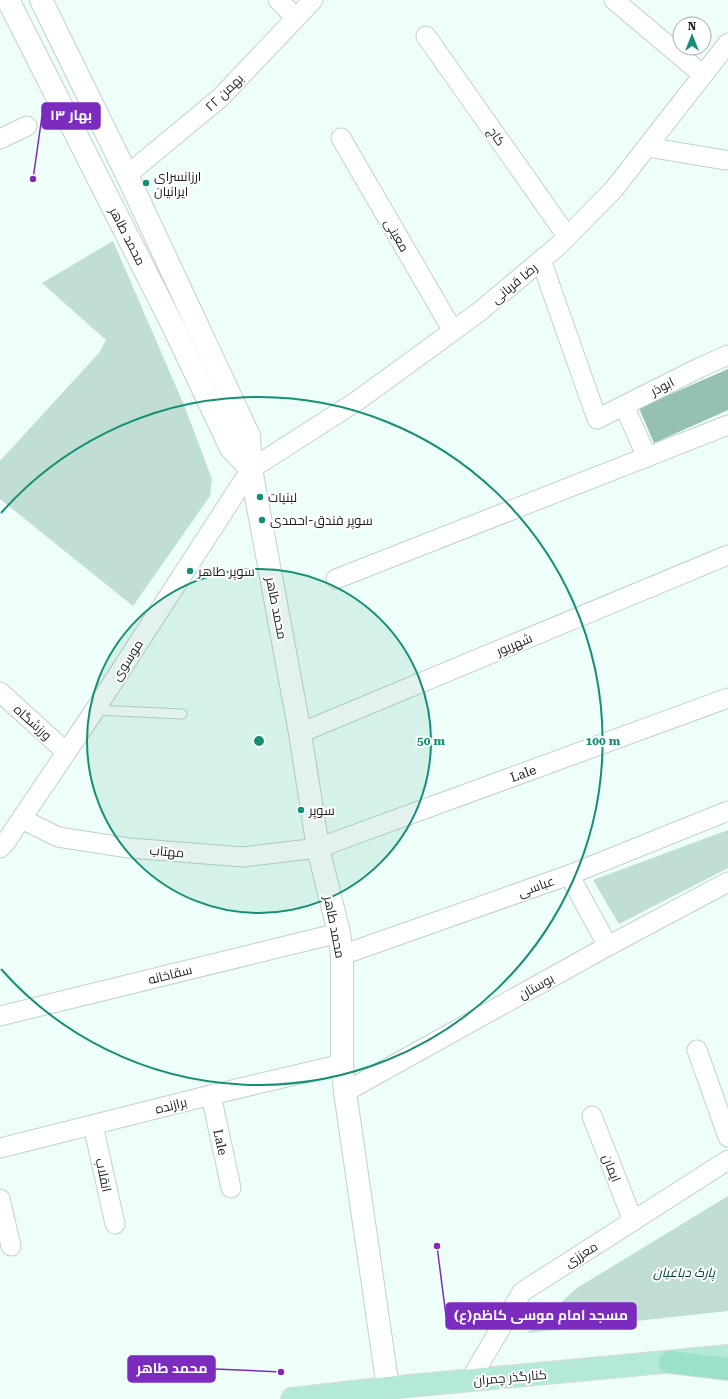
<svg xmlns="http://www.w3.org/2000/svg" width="728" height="1399" font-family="'Roboto Serif',Cairo,serif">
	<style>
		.green { fill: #c0ded4 }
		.forest { fill: #94c1b2 }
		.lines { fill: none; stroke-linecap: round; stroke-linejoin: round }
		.service-casing { stroke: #c1d1cb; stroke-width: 11 }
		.minor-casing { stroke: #c1d1cb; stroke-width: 21 }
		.secondary-casing { stroke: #c1d1cb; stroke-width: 24 }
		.primary-casing { stroke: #dbdcdb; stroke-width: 24 }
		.trunk-casing { stroke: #dbdcdb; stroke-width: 24 }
		.service { stroke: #fff; stroke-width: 9 }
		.minor { stroke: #fff; stroke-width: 19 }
		.secondary { stroke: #fff; stroke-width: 22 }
		.primary { stroke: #b4e8d8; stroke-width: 22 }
		.trunk { stroke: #9be0cb; stroke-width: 22 }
		.ring { fill: none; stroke: #159074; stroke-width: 2 }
		.poi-dot { fill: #159074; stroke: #fff; stroke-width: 1.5 }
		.labels { text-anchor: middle; stroke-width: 4; stroke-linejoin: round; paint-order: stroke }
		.street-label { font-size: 13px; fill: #1c2220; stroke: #fff }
		.poi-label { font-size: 13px; fill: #1c2220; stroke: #fff; text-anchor: start }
		.park-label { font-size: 13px; font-style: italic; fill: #044637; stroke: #fff }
		.centre { fill: #159074; stroke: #fff; stroke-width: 2 }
		.ring-label { font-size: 12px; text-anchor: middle; font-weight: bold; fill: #159074; stroke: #fff; stroke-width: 4; stroke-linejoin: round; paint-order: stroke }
		.leader { fill: none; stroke: #7b2cbf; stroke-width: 1.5 }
		.callout-dot { fill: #7b2cbf; stroke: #fff; stroke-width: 1.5 }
		.callout { fill: #7b2cbf; stroke: #7b2cbf; stroke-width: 1.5 }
		.callout-label { font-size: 14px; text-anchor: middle; font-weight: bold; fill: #fff }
	</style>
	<rect width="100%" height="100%" fill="#eefff9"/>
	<g class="green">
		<path d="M 113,241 L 184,405 L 212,479 L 210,496 L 133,606 L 0,499 L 0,461 L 99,353 L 106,340 L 42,283 Z"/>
		<path d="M 728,830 L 728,868 L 619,924 L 593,880 Z"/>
		<path d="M 728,1196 L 728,1311 L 527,1333 L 577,1288 Z"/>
	</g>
	<path class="forest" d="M 728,369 L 728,410 L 654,443 L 639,408 Z"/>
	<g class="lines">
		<defs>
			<path id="service" d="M 95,710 L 182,714"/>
			<g id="minor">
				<path d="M 278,0 L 296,18"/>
				<path d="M 614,0 L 703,75"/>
				<path d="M 426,36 L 567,236"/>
				<path d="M 341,138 L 453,331"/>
				<path d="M 0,139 L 27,126"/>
				<path d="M 647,147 L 725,160"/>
				<path d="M 127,175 L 220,98 L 313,0"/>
				<path d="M 541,260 L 597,419 L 699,368 L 728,355"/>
				<path d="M 624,406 L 647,457"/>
				<path d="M 336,579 L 728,425"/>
				<path d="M 0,692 L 66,752"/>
				<path d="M 300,733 L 728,555"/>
				<path d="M 22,819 L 58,837 L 129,848 L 243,857 L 318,848 L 728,698"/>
				<path d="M 0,848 L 5,843 L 95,710 L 251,469 L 357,401 L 453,331 L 479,312 L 558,246 L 614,189 L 728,43"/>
				<path d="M 569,875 L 608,946"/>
				<path d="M 342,955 L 569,875 L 728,811"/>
				<path d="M 0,1016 L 339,933"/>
				<path d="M 697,1050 L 728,1137"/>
				<path d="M 345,1092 L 608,946 L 728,882"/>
				<path d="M 211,1095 L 231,1188"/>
				<path d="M 592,1116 L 633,1221"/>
				<path d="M 93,1125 L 115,1224"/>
				<path d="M 0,1148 L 211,1095 L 342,1064"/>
				<path d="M 0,1199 L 11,1246"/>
				<path d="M 470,1380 L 522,1292 L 728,1160"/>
			</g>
			<g id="secondary">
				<path d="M 8,0 L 174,328 L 231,448 L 251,469"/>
				<path d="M 41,0 L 127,175 L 249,436 L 251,469 L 300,733 L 318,848 L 339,933 L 342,955 L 342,1064 L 345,1092 L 388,1388"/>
			</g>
			<path id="primary" d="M 292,1399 L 388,1388 L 728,1356"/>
			<path id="trunk" d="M 670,1362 L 728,1369"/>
		</defs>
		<use href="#service" class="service-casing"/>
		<use href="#minor" class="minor-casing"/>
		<use href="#secondary" class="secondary-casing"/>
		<use href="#primary" class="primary-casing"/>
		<use href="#trunk" class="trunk-casing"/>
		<use href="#service" class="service"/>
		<use href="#minor" class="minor"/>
		<use href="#secondary" class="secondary"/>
		<use href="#primary" class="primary"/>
		<use href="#trunk" class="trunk"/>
	</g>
	<circle cx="259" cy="741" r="172" fill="#159074" fill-opacity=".12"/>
	<g class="ring">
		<circle cx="259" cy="741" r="172"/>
		<path d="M1 513A344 344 0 1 1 1 969"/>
	</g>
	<g class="poi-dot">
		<circle cx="146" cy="183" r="4"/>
		<circle cx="260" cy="497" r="4"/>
		<circle cx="262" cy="520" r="4"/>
		<circle cx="190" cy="571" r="4"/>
		<circle cx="301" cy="810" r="4"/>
	</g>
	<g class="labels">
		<g class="street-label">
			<text transform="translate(224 92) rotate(-44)" y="5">۲۲ بهمن</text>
			<text transform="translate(497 136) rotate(55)" y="5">کاج</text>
			<text transform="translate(397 235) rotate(60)" y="5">معینی</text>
			<text transform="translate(128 236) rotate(63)" y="5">محمد طاهر</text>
			<text transform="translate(514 283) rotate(-40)" y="5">رضا قربانی</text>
			<text transform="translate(662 386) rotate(-27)" y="5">ابوذر</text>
			<text transform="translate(277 608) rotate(79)" y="5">محمد طاهر</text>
			<text transform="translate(514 644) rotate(-23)" y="5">شهریور</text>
			<text transform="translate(127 660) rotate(-57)" y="5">موسوی</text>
			<text transform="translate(33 722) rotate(42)" y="5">ورزشگاه</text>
			<text transform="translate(523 773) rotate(-20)" y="5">Lale</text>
			<text transform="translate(167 851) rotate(5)" y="5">مهتاب</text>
			<text transform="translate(536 886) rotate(-20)" y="5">عباسی</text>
			<text transform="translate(335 927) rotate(79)" y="5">محمد طاهر</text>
			<text transform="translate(170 974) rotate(-14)" y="5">سقاخانه</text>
			<text transform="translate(536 986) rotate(-29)" y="5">بوستان</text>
			<text transform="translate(171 1105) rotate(-14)" y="5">برازنده</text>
			<text transform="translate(221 1142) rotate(78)" y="5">Lale</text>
			<text transform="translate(612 1168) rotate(69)" y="5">ایمان</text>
			<text transform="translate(104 1175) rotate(78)" y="5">انقلاب</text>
			<text transform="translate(581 1254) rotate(-32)" y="5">معززی</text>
			<text transform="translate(510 1377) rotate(-5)" y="5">کنارگذر چمران</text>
		</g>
		<g class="poi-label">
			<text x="154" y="181">ارزانسرای<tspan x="154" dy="15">ایرانیان</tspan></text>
			<text x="268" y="502">لبنیات</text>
			<text x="270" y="525">سوپر فندق-احمدی</text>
			<text x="198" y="576">سوپر طاهر</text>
			<text x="309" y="815">سوپر</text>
		</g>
		<g class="park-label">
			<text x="684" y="1277">پارک دباغیان</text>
		</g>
	</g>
	<circle cx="259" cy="741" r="6" class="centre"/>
	<g class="ring-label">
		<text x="431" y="745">50 m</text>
		<text x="603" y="745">100 m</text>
	</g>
	<path class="leader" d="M33 179L42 116M437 1246L446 1316M281 1372L215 1369"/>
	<g class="callout-dot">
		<circle cx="33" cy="179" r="4"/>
		<circle cx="437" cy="1246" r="4"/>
		<circle cx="281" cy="1372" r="4"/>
	</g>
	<g class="callout">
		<rect x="42" y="103" width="58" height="26" rx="4"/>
		<rect x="446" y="1303" width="190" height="26" rx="4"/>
		<rect x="128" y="1356" width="87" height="26" rx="4"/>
	</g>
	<g class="callout-label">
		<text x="71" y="120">بهار ۱۳</text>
		<text x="541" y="1320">مسجد امام موسی کاظم(ع)</text>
		<text x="172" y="1373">محمد طاهر</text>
	</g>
	<g transform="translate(692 36)"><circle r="19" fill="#ffffff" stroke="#a4a7a6"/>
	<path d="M0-3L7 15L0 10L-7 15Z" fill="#159074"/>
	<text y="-6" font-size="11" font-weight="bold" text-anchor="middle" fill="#1c2220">N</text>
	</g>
</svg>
